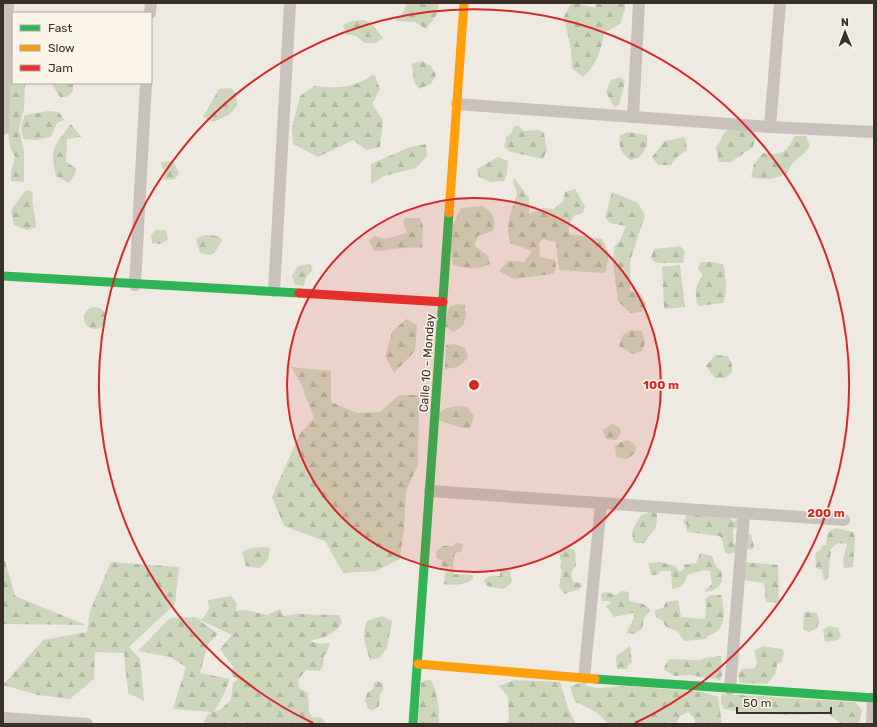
<svg xmlns="http://www.w3.org/2000/svg" width="877" height="727" font-family="Rubik,sans-serif">
	<style>
		.forest { fill: url(#forest-firs); fill-rule: evenodd }
		.lines { fill: none; stroke-linecap: round; stroke-linejoin: round }
		.street { stroke: #c8c2bb; stroke-width: 12 }
		.fast { stroke: #30b455; stroke-width: 9 }
		.slow { stroke: #ff9f0a; stroke-width: 9 }
		.jam { stroke: #e5322d; stroke-width: 9 }
		.ring { fill: none; stroke: #d62828; stroke-width: 2 }
		.labels { text-anchor: middle; stroke-width: 3; stroke-linejoin: round; paint-order: stroke }
		.street-label { font-size: 12px; fill: #3a3028; stroke: #fbf5e9 }
		.centre { fill: #d62828; stroke: #fbf5e9; stroke-width: 2 }
		.ring-label { font-size: 12px; text-anchor: middle; font-weight: bold; fill: #d62828; stroke: #fbf5e9; stroke-width: 3; stroke-linejoin: round; paint-order: stroke }
	</style>
	<defs>
		<pattern id="forest-firs" width="22" height="20" patternUnits="userSpaceOnUse"><rect width="22" height="20" fill="#cdd6bb"/><path d="M5 1l3.5 6h-7zM16 11l3.5 6h-7z" fill="#b1b8a1"/></pattern>
	</defs>
	<rect width="100%" height="100%" fill="#eeeae2"/>
	<g class="forest">
		<path d="M 407,3 L 438,3 L 438,13 L 426,29 L 415,22 L 395,21 L 404,11 Z"/>
		<path d="M 576,3 L 595,8 L 596,3 L 625,3 L 625,9 L 620,24 L 604,33 C 600,52 598,63 583,77 L 572,68 L 571,50 L 564,17 L 570,5 Z"/>
		<path d="M 364,20 L 372,24 L 383,38 L 376,43 L 365,43 L 356,36 L 346,34 L 343,25 L 352,21 Z"/>
		<path d="M 422,61 L 431,66 L 436,75 L 431,84 L 419,89 L 414,82 L 412,64 Z"/>
		<path d="M 13,70 L 13,83 L 30,83 L 25,85 L 24,109 L 19,129 L 24,151 L 24,182 L 11,181 L 11,172 L 15,157 L 10,148 L 6,117 L 10,109 L 10,71 Z"/>
		<path d="M 374,74 L 380,89 L 372,104 L 383,120 L 380,147 L 366,150 L 353,140 L 318,157 L 293,144 L 292,128 L 300,96 L 314,86 C 338,88 353,89 374,74 Z"/>
		<path d="M 620,77 L 625,82 L 619,105 L 614,107 L 606,92 L 611,80 Z"/>
		<path d="M 51,83 L 73,83 L 73,91 L 66,97 L 60,97 Z"/>
		<path d="M 231,88 L 236,94 L 237,106 L 229,115 L 213,122 L 203,117 L 219,89 Z"/>
		<path d="M 49,111 L 59,112 L 64,120 L 57,123 L 51,137 L 37,140 L 23,139 L 21,127 L 25,115 Z"/>
		<path d="M 71,124 L 81,137 L 67,139 L 66,162 L 76,168 L 75,174 L 69,183 L 56,176 C 49,146 55,146 71,124 Z"/>
		<path d="M 514,126 L 519,126 L 524,131 L 538,130 L 544,133 L 547,150 L 543,159 L 511,152 L 504,147 L 506,137 L 511,133 Z"/>
		<path d="M 733,127 L 750,128 L 756,135 L 753,147 L 731,162 L 719,162 L 716,148 L 725,132 Z"/>
		<path d="M 628,132 L 647,135 L 647,146 L 640,157 L 631,160 C 621,154 618,147 620,135 Z"/>
		<path d="M 795,136 L 806,136 L 810,146 C 806,152 801,156 795,161 C 791,164 790,168 788,172 C 779,180 762,180 751,177 L 754,164 L 763,153 C 782,156 786,153 795,136 Z"/>
		<path d="M 685,137 L 687,150 L 678,156 L 671,165 L 658,165 L 652,157 L 665,141 Z"/>
		<path d="M 426,144 L 427,156 L 416,168 L 384,176 L 371,184 L 371,164 L 410,147 Z"/>
		<path d="M 498,157 L 508,161 L 507,174 L 504,181 L 491,182 L 479,177 L 477,169 Z"/>
		<path d="M 171,161 L 175,164 L 179,174 L 175,179 L 163,180 L 165,170 L 162,167 L 161,162 Z"/>
		<path d="M 514,178 L 529,198 L 529,214 L 544,208 L 553,209 L 563,202 L 565,192 L 575,189 L 585,206 L 583,213 L 574,216 L 569,225 L 569,234 L 602,239 C 610,251 609,260 605,273 L 559,270 L 556,242 L 543,239 L 539,244 L 540,257 L 555,260 L 556,268 L 553,274 L 514,279 L 499,271 L 508,261 L 524,262 L 532,251 L 510,243 C 505,219 511,215 517,193 L 513,182 Z"/>
		<path d="M 26,190 L 33,192 C 31,205 36,214 36,227 L 27,230 L 14,225 L 11,210 Z"/>
		<path d="M 612,192 L 638,203 L 645,215 L 630,261 L 630,291 L 641,294 L 646,304 L 642,312 L 630,313 L 618,301 L 613,264 L 614,247 L 620,240 L 626,226 L 610,223 L 605,218 Z"/>
		<path d="M 483,206 C 493,213 497,219 493,231 L 478,236 L 474,245 L 488,256 L 490,264 C 478,270 466,268 453,265 L 449,233 L 461,208 Z"/>
		<path d="M 405,218 L 420,218 L 423,226 L 422,248 C 406,246 391,250 374,251 L 369,241 L 374,236 L 386,239 L 407,233 L 403,222 Z"/>
		<path d="M 156,230 L 166,230 L 168,240 L 160,244 L 152,243 L 151,235 Z"/>
		<path d="M 205,235 L 218,236 L 222,240 L 216,251 L 211,255 L 200,253 L 196,238 Z"/>
		<path d="M 680,246 L 685,252 L 683,263 L 656,263 L 651,258 L 654,249 Z"/>
		<path d="M 700,262 L 712,262 L 723,264 C 726,276 728,292 723,303 L 698,306 C 694,294 695,285 703,275 L 698,269 Z"/>
		<path d="M 310,264 L 313,270 L 306,277 L 304,286 L 295,285 L 292,276 L 298,266 Z"/>
		<path d="M 680,265 L 685,307 L 664,309 L 662,267 Z"/>
		<path d="M 457,304 L 465,305 L 466,316 L 463,326 L 453,332 L 445,326 L 449,307 Z"/>
		<circle cx="95" cy="318" r="11"/>
		<path d="M 406,319 L 417,325 L 415,351 L 394,373 L 385,356 L 392,332 Z"/>
		<path d="M 631,330 L 642,331 L 645,342 L 642,351 L 633,354 L 619,346 L 623,335 Z"/>
		<path d="M 455,344 L 465,348 L 468,358 L 458,367 L 445,369 L 446,345 Z"/>
		<path d="M 715,355 L 728,356 L 732,365 L 732,372 L 725,378 L 715,378 L 706,366 Z"/>
		<path d="M 291,367 L 331,371 L 331,402 L 357,413 L 380,412 L 399,395 L 419,395 L 418,465 L 406,491 L 404,528 L 400,559 L 376,571 L 343,573 L 325,541 L 284,526 L 272,497 L 299,435 L 314,418 L 301,384 Z"/>
		<path d="M 459,406 L 467,407 L 474,416 L 470,428 C 459,429 450,423 439,421 L 438,413 L 447,408 Z"/>
		<path d="M 612,424 L 620,428 L 621,433 L 616,440 L 606,439 L 603,430 Z"/>
		<path d="M 628,440 L 636,446 L 635,453 L 627,459 L 616,457 L 615,446 L 621,442 Z"/>
		<path d="M 655,511 L 657,513 C 657,535 653,527 645,543 L 636,543 L 633,541 C 631,527 635,526 641,515 Z"/>
		<path d="M 687,514 L 729,517 L 734,522 L 738,518 L 741,527 L 733,529 L 734,544 L 746,535 L 751,534 L 754,546 L 752,550 L 748,549 L 728,554 L 725,552 L 722,539 L 719,536 L 688,532 L 686,530 L 687,525 L 683,523 Z"/>
		<path d="M 836,528 L 853,532 L 855,538 L 853,567 L 844,568 L 843,559 L 847,544 L 838,543 L 831,549 L 828,579 L 824,581 L 822,570 L 816,568 L 815,553 L 819,551 L 823,545 L 826,545 C 827,536 827,531 836,528 Z"/>
		<path d="M 456,543 L 463,544 L 462,551 L 455,553 L 453,565 L 454,574 L 473,575 L 473,578 C 468,585 453,586 444,584 L 445,572 L 452,569 L 450,567 L 441,566 L 442,560 L 437,559 L 436,552 L 443,546 L 453,546 Z"/>
		<path d="M 263,547 L 270,548 L 268,561 L 259,568 L 246,566 L 242,552 L 251,548 Z"/>
		<path d="M 565,549 L 572,549 L 575,551 L 576,565 L 571,573 L 573,582 L 581,583 L 582,586 L 580,589 L 564,594 L 559,586 L 562,570 L 560,568 L 561,561 L 559,553 Z"/>
		<path d="M 700,553 L 712,556 L 717,568 L 721,570 C 725,584 718,591 705,592 L 705,589 L 707,589 L 712,584 L 710,571 L 704,570 L 687,575 L 685,582 L 680,587 L 672,589 L 671,571 L 660,571 L 658,575 L 651,575 L 648,563 L 660,562 L 676,566 L 679,572 L 685,568 L 683,565 L 696,563 Z"/>
		<path d="M 3,561 L 5,561 L 15,596 L 86,625 L 3,624 Z"/>
		<path d="M 111,562 L 179,567 L 175,604 L 129,647 L 140,659 L 144,701 L 128,693 L 124,653 L 95,652 L 94,679 L 70,699 L 38,695 L 3,685 L 43,640 L 87,632 L 90,611 Z"/>
		<path d="M 744,562 L 778,565 L 779,603 L 766,602 L 764,583 L 742,580 Z"/>
		<path d="M 503,568 L 510,572 L 512,581 L 506,588 L 502,589 L 487,586 L 484,580 C 489,575 493,575 500,576 L 500,571 Z"/>
		<path d="M 622,591 L 629,592 L 629,601 L 643,604 L 651,610 L 644,618 L 642,629 L 634,634 L 626,633 L 634,618 L 634,613 L 614,617 L 606,606 L 611,603 L 610,601 L 602,601 L 601,594 C 607,590 610,594 616,595 Z"/>
		<path d="M 710,595 L 721,595 C 725,609 727,632 709,635 L 706,639 L 684,641 L 677,631 C 670,629 665,628 663,621 L 656,617 L 655,610 L 663,608 L 666,602 L 678,600 L 681,617 L 705,619 L 706,607 L 705,599 Z"/>
		<path d="M 231,596 L 237,604 L 236,611 L 245,610 L 267,615 L 280,609 L 283,616 L 298,614 L 339,615 L 342,622 C 334,636 324,637 310,641 L 320,644 L 330,643 L 326,654 L 324,655 L 323,666 L 320,671 L 306,670 L 298,680 L 299,688 L 308,693 L 309,712 L 312,717 L 322,718 L 326,724 L 203,724 L 207,715 L 212,712 L 173,709 L 186,667 L 170,657 L 138,651 L 170,618 L 193,617 L 202,619 L 209,609 L 208,600 ZM 196,618 L 232,635 L 220,649 L 233,667 L 231,672 L 233,677 L 236,678 L 237,680 L 233,683 L 231,700 L 221,709 L 214,712 L 224,694 L 230,679 L 200,673 L 208,644 L 218,634 Z"/>
		<path d="M 808,612 L 817,613 L 819,621 L 817,628 L 809,632 L 803,629 L 804,613 Z"/>
		<path d="M 382,616 L 392,621 L 387,648 L 380,658 L 370,660 C 366,645 361,636 367,621 Z"/>
		<path d="M 829,626 L 838,628 L 841,636 L 838,640 L 825,642 L 823,630 Z"/>
		<path d="M 630,646 L 632,663 L 628,665 L 627,669 L 617,669 L 616,656 Z"/>
		<path d="M 763,646 L 782,649 L 784,653 L 781,662 L 777,664 L 776,673 L 767,684 L 740,683 L 738,674 L 742,669 L 755,668 L 757,662 L 754,651 Z"/>
		<path d="M 721,656 L 722,675 L 720,680 L 689,675 L 675,676 L 663,669 L 669,659 L 701,660 L 705,658 Z"/>
		<path d="M 426,680 L 431,680 C 437,691 440,711 439,724 L 418,724 L 421,683 Z"/>
		<path d="M 514,680 L 560,682 L 568,708 L 576,724 L 506,724 L 509,719 L 508,697 L 499,686 Z"/>
		<path d="M 378,681 L 383,684 L 383,691 L 380,694 L 379,706 L 373,710 L 368,709 L 365,701 L 367,693 L 373,689 L 374,683 Z"/>
		<path d="M 579,683 L 596,688 L 627,686 L 702,692 L 718,697 L 722,724 L 694,724 L 695,719 L 688,712 L 680,716 L 676,724 L 607,724 C 602,713 585,706 575,702 L 570,687 Z"/>
		<path d="M 722,694 L 855,702 L 862,710 L 859,724 L 841,724 L 828,713 C 797,716 755,715 724,709 L 721,703 Z"/>
	</g>
	<g class="lines">
		<g class="street">
			<path d="M 150,13 L 151,3"/>
			<path d="M 457,104 L 770,127 L 874,132"/>
			<path d="M 633,117 L 639,3"/>
			<path d="M 770,127 L 780,3"/>
			<path d="M 3,129 L 8,3"/>
			<path d="M 135,285 L 146,83"/>
			<path d="M 274,291 L 290,3"/>
			<path d="M 430,491 L 844,520"/>
			<path d="M 584,678 L 601,504"/>
			<path d="M 730,689 L 744,514"/>
			<path d="M 3,718 L 87,724"/>
			<path d="M 872,724 L 873,698"/>
		</g>
		<g class="fast">
			<path d="M 3,276 L 299,293"/>
			<path d="M 595,679 L 874,698"/>
			<path d="M 413,724 L 449,213"/>
		</g>
		<g class="slow">
			<path d="M 449,213 L 464,3"/>
			<path d="M 418,664 L 595,679"/>
		</g>
		<path class="jam" d="M 299,293 L 443,302"/>
	</g>
	<circle cx="474" cy="385" r="187" fill="#d62828" fill-opacity=".12"/>
	<g class="ring">
		<circle cx="474" cy="385" r="187"/>
		<path d="M313 723A375 375 0 1 1 635 723"/>
	</g>
	<g class="labels">
		<g class="street-label">
			<text transform="translate(427 363) rotate(-86)" y="4">Calle 10 - Monday</text>
		</g>
	</g>
	<circle cx="474" cy="385" r="6" class="centre"/>
	<g class="ring-label">
		<text x="661" y="389">100 m</text>
		<text x="826" y="517">200 m</text>
	</g>
	<rect width="877" height="727" fill="none" stroke="#3a3028" stroke-width="8"/>
	<rect x="12" y="12" width="140" height="72" fill="#fbf5e9" stroke="#aea69c"/>
	<rect x="20" y="25" width="20" height="6" fill="#30b455" stroke="#aea69c"/>
	<text x="48" y="32" font-size="12" fill="#3a3028">Fast</text>
	<rect x="20" y="45" width="20" height="6" fill="#ff9f0a" stroke="#aea69c"/>
	<text x="48" y="52" font-size="12" fill="#3a3028">Slow</text>
	<rect x="20" y="65" width="20" height="6" fill="#e5322d" stroke="#aea69c"/>
	<text x="48" y="72" font-size="12" fill="#3a3028">Jam</text>
	<g transform="translate(845 32) rotate(359)" stroke="#fbf5e9" stroke-width="3" paint-order="stroke">
	<path d="M0-3L7 15L0 10L-7 15Z" fill="#3a3028"/>
	<text y="-6" font-size="11" font-weight="bold" text-anchor="middle" fill="#3a3028">N</text>
	</g>
	<path d="M737 707v6h94v-6" fill="none" stroke="#3a3028" stroke-width="2"/>
	<text x="743" y="707" font-size="12" fill="#3a3028" stroke="#fbf5e9" stroke-width="3" paint-order="stroke">50 m</text>
</svg>
